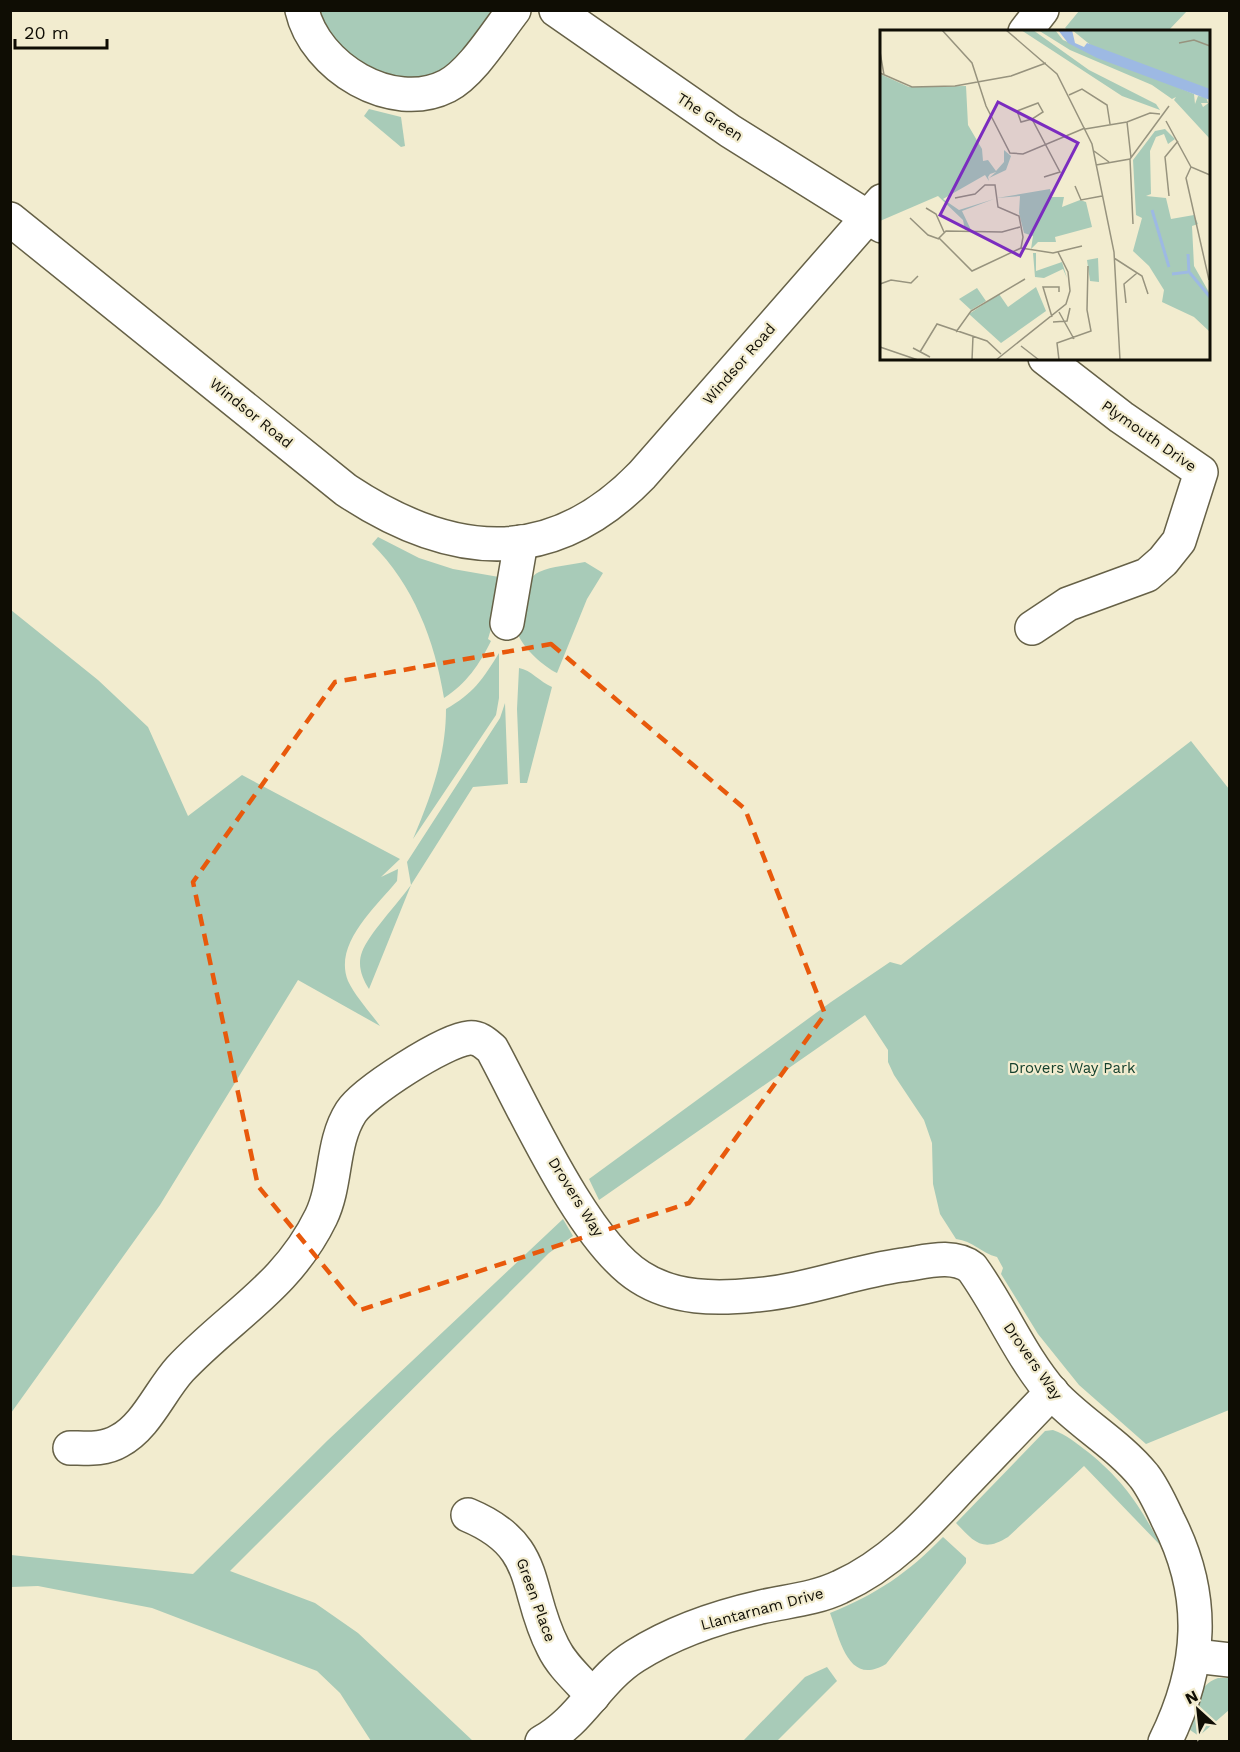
<svg xmlns="http://www.w3.org/2000/svg" width="1240" height="1752" font-family="'Work Sans',sans-serif">
	<style>
		.green { fill: #a8cbb8 }
		.lines { fill: none; stroke-linecap: round; stroke-linejoin: round }
		.minor-casing { stroke: #666147; stroke-width: 36 }
		.minor { stroke: #fff; stroke-width: 33 }
		.marked { fill: none; stroke: #e8590c; stroke-width: 4.5; stroke-dasharray: 12 8; stroke-linejoin: round }
		.labels { text-anchor: middle; stroke-width: 4.5; stroke-linejoin: round; paint-order: stroke }
		.street-label { font-size: 15px; fill: #0f0d04; stroke: #f2eccf }
		.park-label { font-size: 15px; fill: #14402d; stroke: #f2eccf }
		.inset-river { fill: none; stroke: #9db9e3; stroke-width: 3 }
		.inset-road { fill: none; stroke: #97937e; stroke-width: 1.5 }
		.view { fill: #7b2cbf; fill-opacity: 0.15; stroke: #7b2cbf; stroke-width: 3 }
		.inset-edge { fill: none; stroke: #0f0d04; stroke-width: 3 }
	</style>
	<rect width="100%" height="100%" fill="#f2eccf"/>
	<g class="green">
		<path d="M 316,11 L 499,11 C 482,31 464,63 439,74 C 404,90 358,70 335,43 C 327,34 322,21 316,11 Z"/>
		<path d="M 1079,11 L 1079,10 L 1187,11 L 1168,31 L 1069,31 L 1065,28 Z"/>
		<path d="M 369,109 L 401,117 L 405,146 L 401,147 L 364,116 Z"/>
		<path d="M 378,537 L 419,558 L 453,569 L 499,577 L 500,598 L 488,639 L 491,641 C 479,665 467,683 444,698 C 435,641 413,584 372,544 Z"/>
		<path d="M 585,562 L 603,573 L 587,599 L 557,673 C 544,667 523,648 518,634 C 513,619 524,578 539,572 C 552,566 570,565 585,562 Z"/>
		<path d="M 11,610 L 98,680 L 148,727 L 188,816 L 242,775 L 400,859 L 381,877 L 398,869 L 397,881 C 376,907 333,944 348,981 C 355,996 370,1012 380,1026 L 298,980 L 160,1205 L 11,1413 Z"/>
		<path d="M 499,653 L 499,698 L 496,715 L 413,839 C 431,796 446,756 446,709 C 473,694 483,679 499,653 Z"/>
		<path d="M 519,668 C 531,670 540,682 552,687 L 527,783 L 520,783 L 517,709 Z"/>
		<path d="M 505,703 L 508,784 L 473,787 L 411,885 L 369,989 C 362,978 357,965 362,952 C 368,935 399,902 411,885 L 407,862 L 500,718 Z"/>
		<path d="M 1191,741 L 1229,789 L 1229,1410 L 1146,1444 L 1079,1385 L 1038,1334 L 1001,1274 L 1003,1268 L 997,1257 C 981,1253 973,1241 956,1239 L 940,1214 L 933,1184 L 932,1143 L 924,1120 L 894,1075 L 888,1062 L 888,1050 L 865,1015 L 599,1200 L 589,1179 L 831,1002 L 890,962 L 901,965 Z"/>
		<path d="M 563,1219 L 573,1236 L 549,1253 L 230,1571 L 315,1603 L 358,1633 L 473,1741 L 371,1741 L 340,1693 L 317,1671 L 152,1608 L 38,1586 L 11,1587 L 11,1555 L 193,1574 L 328,1440 Z"/>
		<path d="M 1053,1430 C 1067,1435 1076,1443 1088,1452 C 1123,1480 1141,1507 1161,1546 L 1084,1466 L 1008,1537 C 983,1553 974,1542 956,1523 L 1045,1431 Z"/>
		<path d="M 943,1537 L 966,1558 L 966,1563 L 886,1664 C 848,1687 840,1639 830,1613 C 877,1594 908,1573 943,1537 Z"/>
		<path d="M 827,1667 L 837,1681 L 777,1741 L 743,1741 L 805,1677 Z"/>
		<path d="M 1218,1678 L 1229,1678 L 1229,1710 L 1199,1736 L 1187,1728 C 1194,1708 1197,1685 1218,1678 Z"/>
	</g>
	<g class="lines">
		<defs>
			<g id="minor">
				<path d="M 302,10 C 315,67 392,114 447,86 C 472,73 496,33 514,10"/>
				<path d="M 556,10 L 730,131 L 882,226"/>
				<path d="M 1025,32 L 1042,10"/>
				<path d="M 10,219 L 346,490 C 450,559 550,570 642,475 L 882,201"/>
				<path d="M 507,623 L 521,542"/>
				<path d="M 1032,628 L 1068,604 L 1147,575 L 1163,561 L 1179,541 L 1201,472 L 1121,417 L 1045,358"/>
				<path d="M 70,1448 C 86,1448 104,1450 119,1441 C 146,1427 160,1391 180,1369 C 231,1315 287,1287 321,1217 C 337,1184 331,1143 351,1112 C 364,1092 445,1040 469,1038 C 479,1037 485,1043 492,1049 C 525,1110 584,1242 640,1277 C 674,1299 716,1299 755,1295 C 805,1291 852,1272 902,1265 C 925,1262 953,1253 972,1268 C 1001,1308 1020,1356 1053,1394 C 1081,1424 1118,1444 1144,1476 C 1154,1489 1161,1505 1168,1520 C 1207,1596 1202,1667 1165,1742"/>
				<path d="M 468,1515 C 542,1546 523,1589 553,1647 C 562,1666 579,1680 593,1696"/>
				<path d="M 1195,1656 L 1230,1660"/>
				<path d="M 542,1742 C 581,1721 598,1679 635,1656 C 673,1632 717,1617 761,1607 C 787,1601 815,1599 840,1587 C 889,1565 925,1526 961,1487 C 991,1456 1021,1424 1052,1392"/>
			</g>
		</defs>
		<use href="#minor" class="minor-casing"/>
		<use href="#minor" class="minor"/>
	</g>
	<path class="marked" d="M 551,644 L 745,809 L 825,1014 L 689,1203 L 360,1310 L 258,1186 L 193,882 L 335,682 Z"/>
	<g class="labels">
		<g class="street-label">
			<text transform="translate(710 117) rotate(33)" y="5">The Green</text>
			<text transform="translate(739 364) rotate(-49)" y="5">Windsor Road</text>
			<text transform="translate(251 413) rotate(39)" y="5">Windsor Road</text>
			<text transform="translate(1149 436) rotate(35)" y="5">Plymouth Drive</text>
			<text transform="translate(576 1197) rotate(58)" y="5">Drovers Way</text>
			<text transform="translate(1033 1361) rotate(55)" y="5">Drovers Way</text>
			<text transform="translate(536 1600) rotate(70)" y="5">Green Place</text>
			<text transform="translate(762 1609) rotate(-15)" y="5">Llantarnam Drive</text>
		</g>
		<g class="park-label">
			<text x="1072" y="1073">Drovers Way Park</text>
		</g>
	</g>
	<g transform="translate(880 30)">
		<rect width="330" height="330" fill="#f2eccf"/>
		<path d="M 141,0 L 153,0 L 209,40 L 276,74 L 280,80 L 242,66 ZM 158,0 L 175,0 L 183,10 L 314,64 L 315,74 L 318,66 L 326,67 L 328,73 L 321,73 L 323,77 L 330,72 L 330,109 L 294,70 L 296,67 L 292,69 L 272,55 L 190,20 ZM 192,0 L 330,0 L 330,61 L 218,21 ZM 0,44 L 29,57 L 86,56 L 88,95 L 102,119 L 103,131 L 108,130 L 116,141 L 124,132 L 124,120 L 131,126 L 126,140 L 109,148 L 116,142 L 110,144 L 108,147 L 109,151 L 105,145 L 63,169 L 79,180 L 114,169 L 82,181 L 91,200 L 85,200 L 83,190 L 58,166 L 0,191 ZM 285,99 L 295,109 L 288,114 L 284,104 L 276,107 L 270,121 L 271,164 L 266,166 L 286,168 L 291,189 L 314,185 L 318,194 L 312,196 L 314,236 L 330,264 L 330,302 L 314,287 L 282,272 L 284,260 L 269,236 L 253,221 L 262,188 L 256,185 L 253,130 L 275,101 ZM 170,159 L 172,167 L 184,167 L 182,177 L 200,170 L 206,172 L 212,197 L 175,207 L 176,212 L 158,212 L 151,219 L 153,206 L 144,203 L 139,183 L 140,166 L 117,168 ZM 153,223 L 156,223 L 156,241 L 182,232 L 187,248 L 183,239 L 164,248 L 155,247 ZM 218,228 L 219,252 L 210,251 L 207,230 ZM 156,257 L 166,281 L 121,313 L 89,284 L 119,264 L 128,277 ZM 97,258 L 106,271 L 91,280 L 79,269 Z" fill="#a8cbb8"/>
		<path d="M 178,0 L 192,0 L 195,13 L 204,17 L 207,13 L 330,59 L 330,70 L 217,28 L 188,13 Z" fill="#9db9e3"/>
		<path class="inset-river" d="M 272,180 L 289,237M 310,243 L 330,267M 292,244 L 309,242 L 308,224"/>
		<path class="inset-road" d="M 62,0 L 92,33 L 106,76 L 130,123 L 143,124 L 205,98M 126,0 L 177,44 L 212,114 L 234,222 L 240,330M 299,13 L 314,10 L 330,16M 0,22 L 4,45M 0,43 L 32,57 L 75,56 L 131,46 L 166,33M 189,65 L 202,59 L 227,75 L 230,94M 152,89 L 141,92 L 137,81 L 158,73 L 163,82 L 152,89 L 180,142 L 164,147M 286,91 L 311,137 L 330,145M 247,92 L 251,128M 205,99 L 247,92 L 270,83 L 280,84M 214,121 L 229,132M 250,129 L 253,194M 216,135 L 250,129 L 289,76M 311,137 L 306,148 L 329,250M 195,156 L 201,170 L 222,166M 289,166 L 285,127 L 298,111M 75,168 L 95,164 L 105,155 L 115,155 L 118,177 L 139,186 L 143,207 L 141,218M 46,178 L 56,184 L 64,202M 30,188 L 48,205 L 59,209M 140,197 L 122,202 L 66,201 L 59,208 L 92,241 L 141,218M 141,218 L 173,223 L 202,216M 234,228 L 262,246 L 268,264M 0,254 L 11,250 L 31,253 L 38,246M 246,273 L 244,254 L 257,243M 179,282 L 194,309M 172,287 L 163,257 L 179,257 L 179,262M 173,292 L 187,291 L 190,278M 76,302 L 91,281 L 145,249M 141,316 L 159,330M 0,317 L 38,330M 33,318 L 50,327M 40,322 L 57,294 L 107,311 L 121,324M 92,330 L 93,306M 116,330 L 186,274 L 190,261 L 188,242 L 178,222M 179,330 L 177,313 L 211,301 L 207,280 L 208,236"/>
		<path class="view" d="M 118,72 L 198,113 L 140,226 L 60,185 Z"/>
		<rect width="330" height="330" class="inset-edge"/>
	</g>
	<rect width="1240" height="1752" fill="none" stroke="#0f0d04" stroke-width="24"/>
	<g transform="translate(1198 1710) rotate(333)" stroke="#f2eccf" stroke-width="4.5" paint-order="stroke">
	<path d="M0-4.5L10 22L0 15L-10 22Z" fill="#0f0d04"/>
	<text y="-9" font-size="16" font-weight="bold" text-anchor="middle" fill="#0f0d04">N</text>
	</g>
	<path d="M15 39v9h92v-9" fill="none" stroke="#0f0d04" stroke-width="3"/>
	<text x="24" y="39" font-size="18" fill="#0f0d04" stroke="#f2eccf" stroke-width="4.5" paint-order="stroke">20 m</text>
</svg>
